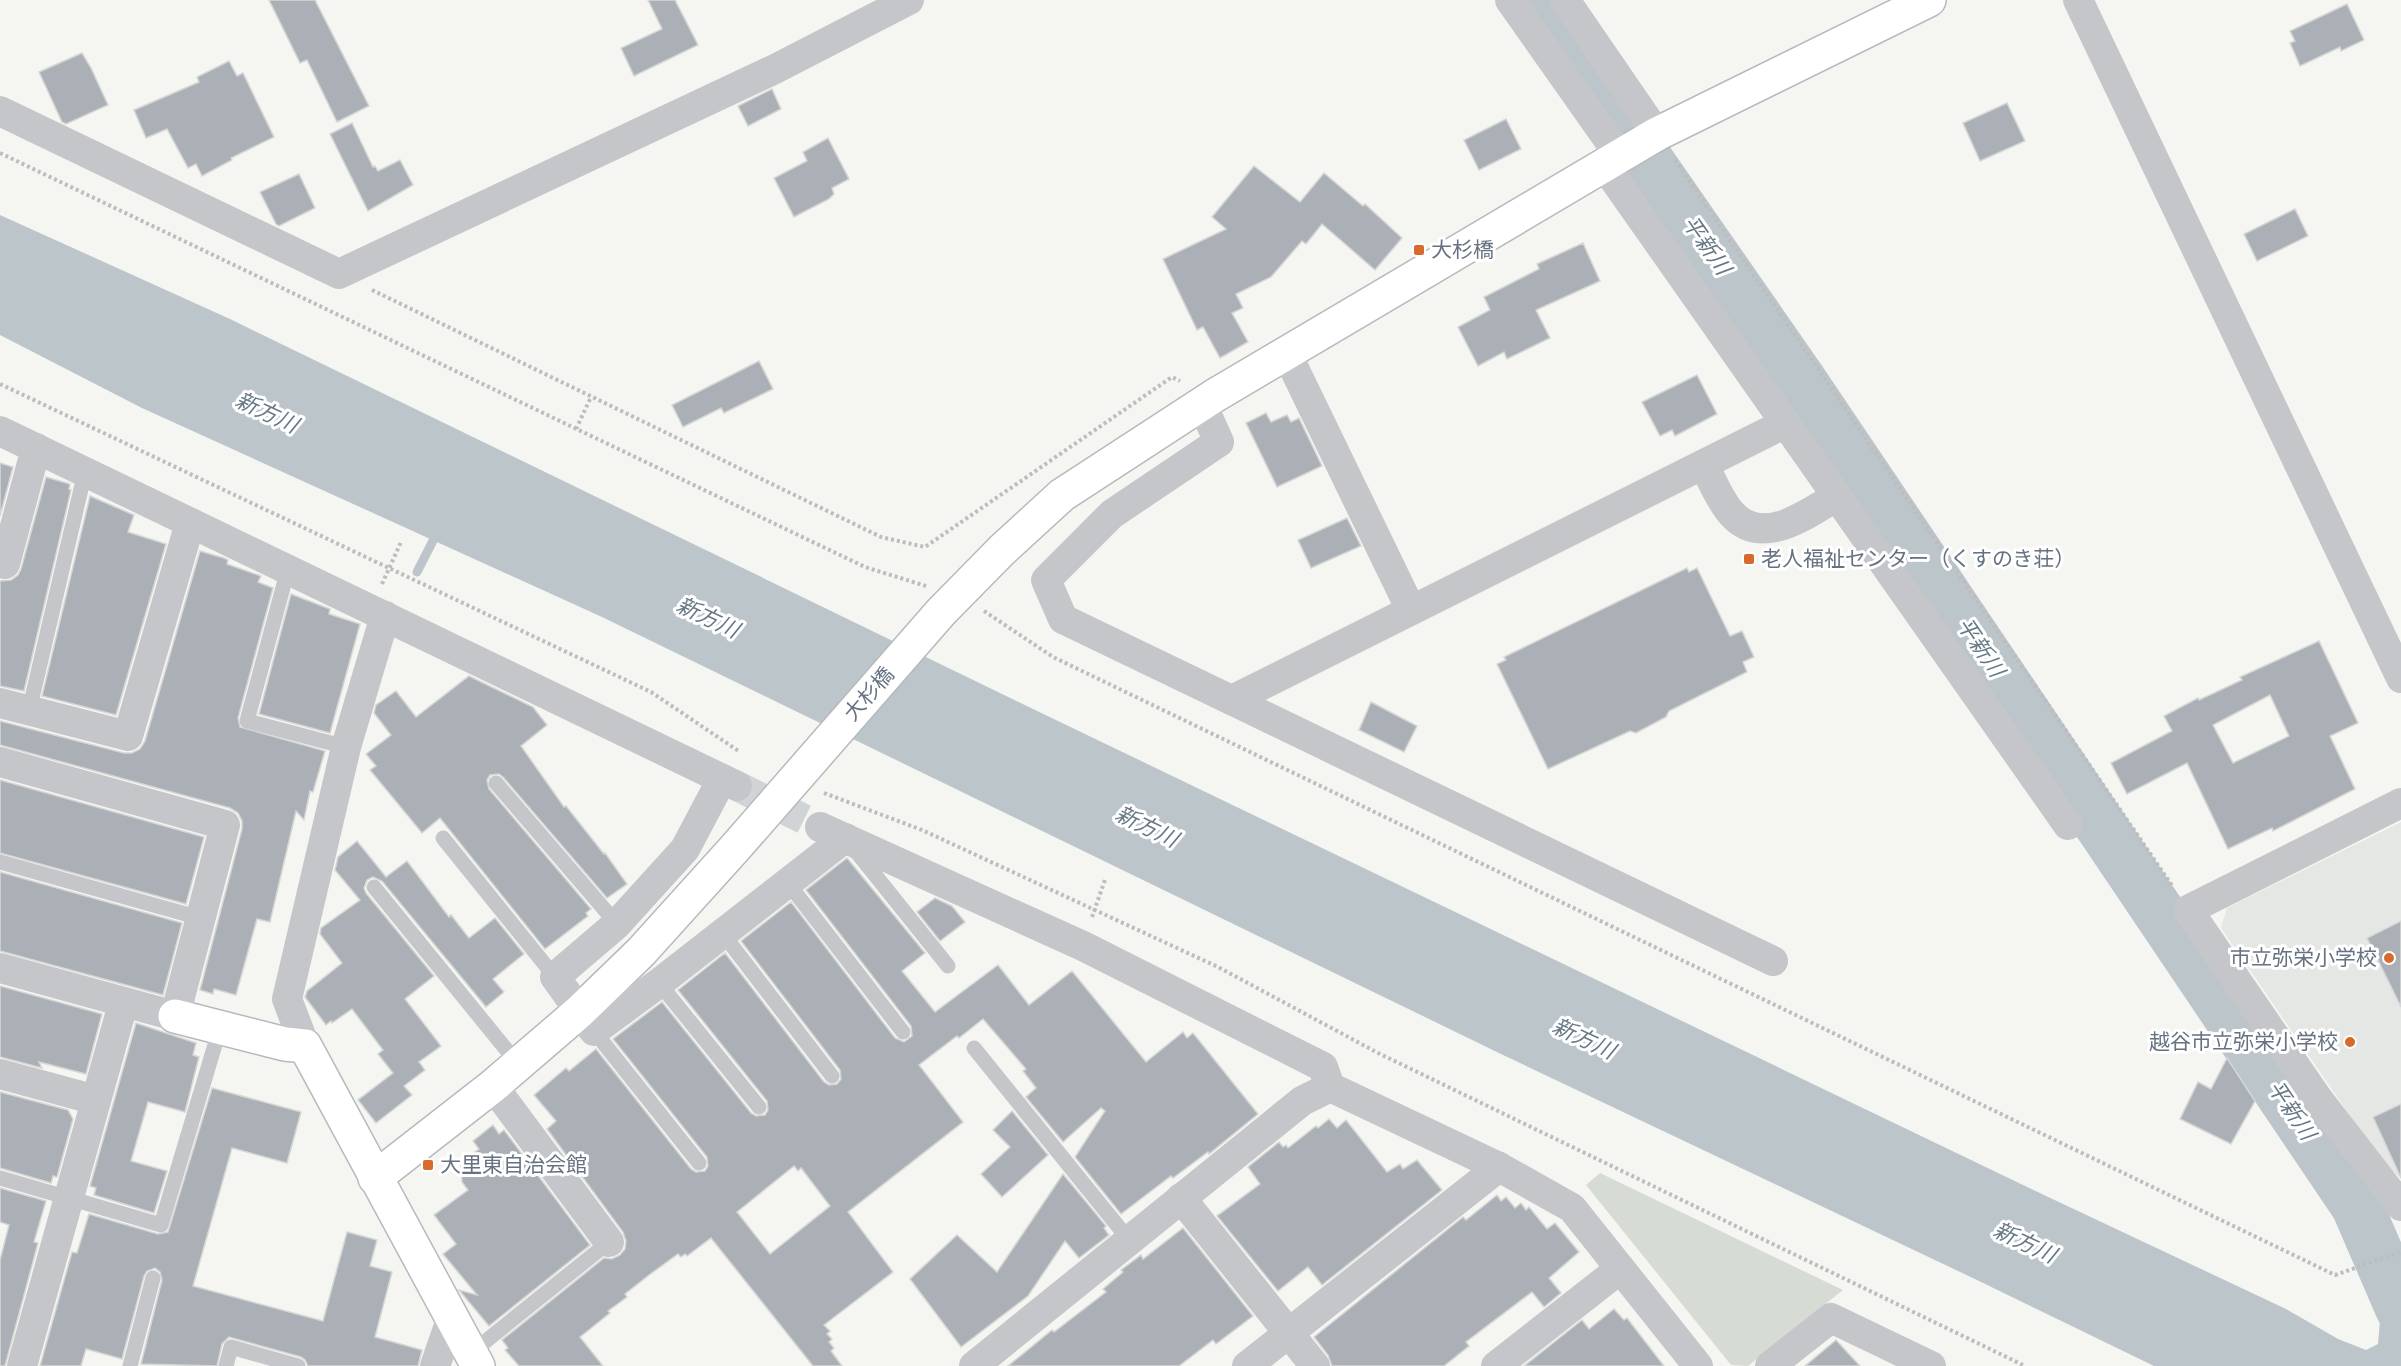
<svg xmlns="http://www.w3.org/2000/svg" width="2401" height="1366" font-family="Helvetica,'Noto Sans JP',sans-serif">
	<style>
		.built { fill: #e5e7e5 }
		.green { fill: #d6dcd3 }
		.water { fill: #bcc5ca }
		.lines { fill: none; stroke-linecap: round; stroke-linejoin: round }
		.stream { stroke: #bcc5ca; stroke-width: 9 }
		.river { stroke: #bcc5ca; stroke-width: 52 }
		.building { fill: #aab0b6; stroke: #d6d7d5; stroke-width: 1.5; fill-rule: evenodd }
		.street-tunnel { stroke: #d1d4d6; stroke-width: 30; stroke-dasharray: 30 15; stroke-linecap: butt }
		.secondary-casing { stroke: #b6b9be; stroke-width: 36 }
		.path { stroke: #bbbdbf; stroke-width: 4; stroke-dasharray: 3 3; stroke-linecap: butt }
		.lane { stroke: #c4c6ca; stroke-width: 15 }
		.street { stroke: #c4c6ca; stroke-width: 30 }
		.secondary { stroke: #fff; stroke-width: 33 }
		.poi-dot { fill: #d96a2e; stroke: #fff; stroke-width: 2 }
		.labels { text-anchor: middle; stroke-width: 6; stroke-linejoin: round; paint-order: stroke }
		.poi-label { font-size: 21px; fill: #667281; stroke: #fff; text-anchor: start }
		.street-label { font-size: 21px; fill: #667281; stroke: #fff }
		.water-label { font-size: 22px; font-style: italic; fill: #677985; stroke: #fff }
	</style>
	<rect width="100%" height="100%" fill="#f5f5f2"/>
	<path class="built" d="M 2401,822 L 2401,1179 L 2377,1155 L 2221,928 L 2227,908 Z"/>
	<path class="green" d="M 1600,1173 L 1843,1290 L 1748,1366 L 1731,1365 L 1586,1185 Z"/>
	<path class="water" d="M 0,215 L 230,319 L 1033,709 L 2044,1195 L 2286,1309 L 2338,1339 L 2366,1350 L 2378,1344 L 2380,1321 L 2377,1306 L 2401,1298 L 2401,1366 L 2154,1366 L 1977,1280 L 1501,1054 L 602,617 L 142,408 L 0,335 Z"/>
	<g class="lines">
		<path class="stream" d="M 417,572 L 439,529"/>
		<path class="river" d="M 1536,0 L 1801,381 L 2357,1206 L 2401,1308"/>
	</g>
	<g class="building">
		<path d="M 269,0 L 315,0 L 369,106 L 337,122 L 307,60 L 300,63 Z"/>
		<path d="M 648,0 L 675,0 L 698,45 L 634,76 L 621,48 L 662,29 Z"/>
		<path d="M 2347,4 L 2364,40 L 2341,51 L 2340,47 L 2300,66 L 2290,43 L 2295,41 L 2290,31 Z"/>
		<path d="M 82,53 L 91,68 L 108,105 L 66,124 L 62,122 L 39,72 Z"/>
		<path d="M 229,61 L 237,76 L 243,73 L 274,137 L 231,158 L 232,160 L 202,176 L 196,164 L 188,168 L 167,129 L 146,138 L 134,110 L 199,82 L 197,77 Z"/>
		<path d="M 772,89 L 781,109 L 748,126 L 738,106 Z"/>
		<path d="M 2007,103 L 2025,141 L 1980,161 L 1963,123 Z"/>
		<path d="M 1506,119 L 1521,149 L 1479,170 L 1464,140 Z"/>
		<path d="M 352,123 L 373,167 L 375,166 L 378,171 L 400,160 L 413,185 L 368,211 L 330,134 Z"/>
		<path d="M 828,138 L 849,179 L 832,188 L 834,194 L 829,199 L 794,217 L 774,178 L 807,161 L 803,152 Z"/>
		<path d="M 1254,166 L 1300,202 L 1324,173 L 1363,206 L 1365,204 L 1402,238 L 1375,270 L 1322,224 L 1306,244 L 1302,241 L 1271,277 L 1236,294 L 1243,308 L 1232,313 L 1248,342 L 1220,358 L 1203,327 L 1197,330 L 1163,259 L 1226,229 L 1212,217 Z"/>
		<path d="M 299,174 L 315,208 L 279,226 L 276,224 L 260,192 Z"/>
		<path d="M 2295,209 L 2308,236 L 2257,261 L 2244,234 Z"/>
		<path d="M 1583,243 L 1600,281 L 1536,310 L 1550,338 L 1507,359 L 1504,352 L 1478,366 L 1458,327 L 1490,310 L 1484,297 L 1539,269 L 1537,264 Z"/>
		<path d="M 759,361 L 773,389 L 724,413 L 721,408 L 683,427 L 672,405 Z"/>
		<path d="M 1697,375 L 1717,414 L 1675,436 L 1672,430 L 1660,436 L 1642,402 Z"/>
		<path d="M 1266,413 L 1271,422 L 1287,415 L 1291,422 L 1299,418 L 1322,466 L 1277,487 L 1246,423 Z"/>
		<path d="M 0,463 L 13,467 L 0,516 Z"/>
		<path d="M 46,477 L 70,484 L 69,489 L 71,490 L 24,691 L 0,686 L 0,581 L 11,580 L 18,575 L 21,569 Z"/>
		<path d="M 90,496 L 134,515 L 128,532 L 166,544 L 116,715 L 42,696 Z"/>
		<path d="M 1347,518 L 1361,546 L 1311,568 L 1298,540 Z"/>
		<path d="M 200,551 L 224,558 L 228,560 L 227,564 L 261,576 L 258,582 L 273,588 L 238,718 L 240,727 L 325,751 L 313,792 L 310,791 L 304,820 L 296,811 L 270,922 L 257,919 L 236,995 L 214,989 L 213,994 L 200,990 L 242,829 L 242,821 L 238,813 L 230,808 L 0,745 L 0,721 L 124,753 L 132,753 L 140,749 L 145,741 Z"/>
		<path d="M 1687,568 L 1689,572 L 1697,568 L 1730,636 L 1742,631 L 1754,657 L 1743,662 L 1747,672 L 1669,711 L 1666,717 L 1636,733 L 1630,731 L 1548,769 L 1497,664 L 1506,660 L 1504,657 Z"/>
		<path d="M 291,594 L 330,609 L 329,614 L 360,624 L 330,733 L 259,714 Z"/>
		<path d="M 2319,641 L 2358,723 L 2330,736 L 2355,789 L 2273,831 L 2272,828 L 2228,849 L 2187,763 L 2127,794 L 2111,763 L 2172,731 L 2164,716 L 2198,698 L 2199,700 L 2242,680 L 2240,677 ZM 2270,695 L 2289,736 L 2233,763 L 2213,725 Z"/>
		<path d="M 469,676 L 533,707 L 547,725 L 521,746 L 564,807 L 566,806 L 604,854 L 605,853 L 627,884 L 607,898 L 503,777 L 499,774 L 490,775 L 487,780 L 489,789 L 591,909 L 586,913 L 588,916 L 545,949 L 440,818 L 422,833 L 370,770 L 376,766 L 366,754 L 391,735 L 374,713 L 376,705 L 396,691 L 416,717 Z"/>
		<path d="M 1371,702 L 1417,726 L 1404,752 L 1359,730 Z"/>
		<path d="M 0,780 L 204,837 L 186,904 L 0,853 Z"/>
		<path d="M 357,841 L 386,877 L 407,861 L 449,917 L 451,915 L 469,938 L 495,918 L 524,954 L 493,979 L 504,992 L 486,1007 L 382,881 L 373,877 L 367,880 L 364,888 L 366,893 L 434,976 L 405,999 L 441,1046 L 419,1062 L 425,1070 L 404,1086 L 412,1095 L 376,1123 L 358,1100 L 393,1073 L 378,1054 L 383,1050 L 352,1009 L 332,1023 L 331,1021 L 326,1025 L 305,997 L 307,991 L 342,963 L 320,934 L 321,928 L 360,900 L 335,870 L 338,857 Z"/>
		<path d="M 847,858 L 925,953 L 902,971 L 935,1012 L 998,965 L 1029,1005 L 1072,971 L 1146,1062 L 1183,1032 L 1187,1038 L 1193,1033 L 1258,1114 L 1209,1154 L 1208,1152 L 1173,1178 L 1171,1176 L 1121,1214 L 1075,1157 L 1105,1111 L 1101,1108 L 1063,1142 L 1026,1097 L 1036,1088 L 1023,1071 L 1026,1069 L 983,1019 L 959,1038 L 957,1036 L 919,1065 L 963,1122 L 848,1212 L 893,1272 L 824,1325 L 830,1331 L 827,1334 L 832,1339 L 829,1342 L 834,1348 L 831,1351 L 842,1366 L 813,1366 L 711,1238 L 687,1256 L 685,1254 L 681,1257 L 678,1254 L 649,1275 L 625,1294 L 627,1297 L 608,1311 L 610,1313 L 580,1337 L 603,1366 L 519,1366 L 505,1350 L 508,1348 L 502,1340 L 604,1258 L 612,1259 L 620,1255 L 625,1249 L 626,1241 L 623,1232 L 547,1129 L 556,1121 L 534,1095 L 566,1068 L 569,1071 L 596,1049 L 691,1169 L 696,1172 L 705,1171 L 708,1166 L 707,1157 L 613,1039 L 662,1002 L 751,1113 L 756,1116 L 765,1115 L 768,1110 L 767,1101 L 678,990 L 725,953 L 824,1082 L 829,1085 L 837,1084 L 841,1079 L 840,1070 L 741,941 L 791,902 L 895,1038 L 904,1042 L 912,1036 L 911,1026 L 806,890 ZM 794,1166 L 798,1171 L 801,1168 L 830,1206 L 770,1254 L 737,1212 Z"/>
		<path d="M 0,872 L 182,923 L 163,995 L 0,951 Z"/>
		<path d="M 935,898 L 952,906 L 965,922 L 940,941 L 917,912 Z"/>
		<path d="M 2401,921 L 2401,1007 L 2367,938 Z"/>
		<path d="M 0,986 L 102,1014 L 86,1074 L 39,1062 L 42,1068 L 0,1057 Z"/>
		<path d="M 136,1023 L 196,1043 L 193,1055 L 199,1057 L 185,1112 L 148,1102 L 131,1161 L 167,1171 L 154,1213 L 94,1195 L 96,1188 L 90,1186 Z"/>
		<path d="M 2227,1058 L 2255,1101 L 2231,1144 L 2180,1119 L 2198,1082 L 2211,1089 Z"/>
		<path d="M 212,1088 L 301,1112 L 287,1163 L 232,1148 L 193,1286 L 323,1321 L 347,1232 L 377,1240 L 370,1266 L 392,1272 L 375,1337 L 422,1350 L 418,1366 L 308,1366 L 305,1360 L 301,1357 L 229,1337 L 222,1344 L 217,1366 L 141,1364 L 162,1280 L 160,1272 L 155,1268 L 147,1271 L 144,1276 L 122,1359 L 86,1349 L 81,1366 L 40,1366 L 72,1252 L 77,1253 L 89,1214 L 158,1234 L 168,1232 Z"/>
		<path d="M 0,1092 L 68,1110 L 73,1119 L 57,1177 L 53,1176 L 51,1183 L 0,1168 Z"/>
		<path d="M 2401,1104 L 2401,1178 L 2373,1117 Z"/>
		<path d="M 1012,1111 L 1048,1155 L 1002,1197 L 981,1174 L 1010,1147 L 993,1130 Z"/>
		<path d="M 1329,1119 L 1337,1128 L 1346,1120 L 1387,1172 L 1400,1164 L 1403,1169 L 1417,1160 L 1442,1190 L 1322,1285 L 1308,1267 L 1278,1291 L 1217,1216 L 1260,1184 L 1248,1167 L 1279,1142 L 1283,1147 L 1286,1145 L 1288,1148 L 1316,1126 L 1318,1128 Z"/>
		<path d="M 493,1125 L 499,1134 L 504,1130 L 590,1245 L 489,1326 L 459,1290 L 477,1295 L 443,1254 L 456,1244 L 434,1215 L 468,1190 L 462,1182 L 461,1162 L 479,1149 L 473,1141 Z"/>
		<path d="M 1063,1174 L 1106,1226 L 1104,1228 L 1109,1235 L 1079,1258 L 1065,1241 L 1028,1296 L 961,1347 L 910,1279 L 957,1235 L 997,1272 Z"/>
		<path d="M 0,1188 L 46,1201 L 34,1242 L 38,1243 L 5,1366 L 0,1366 L 0,1260 L 9,1225 L 0,1222 Z"/>
		<path d="M 1497,1195 L 1501,1201 L 1506,1197 L 1515,1208 L 1521,1203 L 1526,1210 L 1529,1207 L 1547,1229 L 1555,1223 L 1579,1252 L 1549,1278 L 1561,1293 L 1544,1307 L 1532,1292 L 1466,1342 L 1469,1346 L 1444,1366 L 1332,1366 L 1328,1355 L 1314,1337 L 1463,1217 L 1466,1220 Z"/>
		<path d="M 1183,1228 L 1253,1316 L 1216,1344 L 1213,1340 L 1179,1366 L 1008,1366 L 1052,1330 L 1054,1332 L 1106,1292 L 1103,1289 L 1123,1272 L 1121,1270 L 1141,1255 L 1143,1259 Z"/>
		<path d="M 1614,1309 L 1624,1320 L 1627,1318 L 1664,1366 L 1524,1366 L 1582,1320 L 1589,1329 Z"/>
		<path d="M 1836,1340 L 1860,1366 L 1805,1366 Z"/>
	</g>
	<g class="lines">
		<path class="street-tunnel" d="M 737,786 L 820,827"/>
		<defs>
			<g id="secondary">
				<path d="M 175,1016 L 285,1044 L 305,1046 L 478,1366"/>
				<path d="M 375,1178 L 493,1086 L 579,1012 L 641,952 L 735,848 L 941,612 L 1002,550 L 1062,495 L 1214,396 L 1657,134 L 1929,0"/>
			</g>
		</defs>
		<use href="#secondary" class="secondary-casing"/>
		<g class="path">
			<path d="M 0,153 L 865,567 L 926,586"/>
			<path d="M 1675,160 L 2173,887"/>
			<path d="M 372,290 L 881,537 L 925,547 L 1172,377 L 1180,381"/>
			<path d="M 0,384 L 651,692 L 740,752"/>
			<path d="M 576,429 L 591,397"/>
			<path d="M 382,584 L 401,542"/>
			<path d="M 984,611 L 1053,657 L 2335,1275 L 2401,1252"/>
			<path d="M 824,793 L 922,830 L 1218,967 L 1378,1053 L 2025,1366"/>
			<path d="M 1092,917 L 1105,880"/>
		</g>
		<g class="lane">
			<path d="M 288,569 L 247,721 L 346,747"/>
			<path d="M 29,711 L 85,472"/>
			<path d="M 496,783 L 617,924"/>
			<path d="M 443,838 L 555,977"/>
			<path d="M 855,850 L 948,966"/>
			<path d="M 0,862 L 200,918"/>
			<path d="M 788,883 L 903,1032"/>
			<path d="M 374,887 L 518,1064"/>
			<path d="M 723,934 L 832,1076"/>
			<path d="M 659,983 L 759,1107"/>
			<path d="M 594,1031 L 699,1163"/>
			<path d="M 974,1048 L 1130,1241"/>
			<path d="M 0,1178 L 161,1225 L 220,1028"/>
			<path d="M 471,1353 L 609,1242"/>
			<path d="M 130,1366 L 153,1278"/>
			<path d="M 226,1366 L 231,1347 L 298,1366"/>
		</g>
		<g class="street">
			<path d="M 1510,0 L 1620,156"/>
			<path d="M 1565,0 L 1657,134"/>
			<path d="M 2078,0 L 2401,678"/>
			<path d="M 0,111 L 339,274 L 775,69 L 909,0"/>
			<path d="M 1604,165 L 2068,825"/>
			<path d="M 1287,354 L 1411,610"/>
			<path d="M 1202,404 L 1219,442 L 1112,514 L 1046,580 L 1063,619 L 1773,961"/>
			<path d="M 0,431 L 737,786"/>
			<path d="M 1704,465 C 1712,480 1720,501 1732,514 C 1763,548 1807,514 1837,496"/>
			<path d="M 0,563 L 5,564 L 36,448"/>
			<path d="M 1232,700 L 1786,423"/>
			<path d="M 0,703 L 128,736 L 190,523"/>
			<path d="M 0,762 L 225,825 L 175,1016 L 0,968"/>
			<path d="M 722,779 L 685,849 L 617,924 L 555,977 L 594,1031 L 659,983 L 845,838"/>
			<path d="M 2401,803 L 2188,910 L 2318,1099 L 2401,1206"/>
			<path d="M 820,827 L 1083,946 L 1323,1067 L 1330,1087"/>
			<path d="M 305,1046 L 287,999 L 346,747 L 385,616"/>
			<path d="M 0,1074 L 96,1100"/>
			<path d="M 493,1086 L 609,1242"/>
			<path d="M 1181,1198 L 1315,1366"/>
			<path d="M 22,1366 L 123,1004"/>
			<path d="M 435,1366 L 452,1317"/>
			<path d="M 974,1366 L 1302,1101 L 1330,1087 L 1499,1167 L 1572,1208 L 1698,1366"/>
			<path d="M 1247,1366 L 1499,1167"/>
			<path d="M 1496,1366 L 1620,1269"/>
			<path d="M 1770,1366 L 1831,1318 L 1931,1366"/>
		</g>
		<use href="#secondary" class="secondary"/>
	</g>
	<g class="poi-dot">
		<rect x="1413" y="244" width="12" height="12" rx="3"/>
		<rect x="1743" y="553" width="12" height="12" rx="3"/>
		<circle cx="2389" cy="958" r="6"/>
		<circle cx="2350" cy="1042" r="6"/>
		<rect x="422" y="1159" width="12" height="12" rx="3"/>
	</g>
	<g class="labels">
		<g class="poi-label">
			<text x="1431" y="257">大杉橋</text>
			<text x="1761" y="566">老人福祉センター（くすのき荘）</text>
			<text x="2377" y="965" text-anchor="end">市立弥栄小学校</text>
			<text x="2338" y="1049" text-anchor="end">越谷市立弥栄小学校</text>
			<text x="440" y="1172">大里東自治会館</text>
		</g>
		<g class="street-label">
			<text transform="translate(869 694) rotate(-49)" y="7">大杉橋</text>
		</g>
		<g class="water-label">
			<text transform="translate(1707 245) rotate(55)" y="8">平新川</text>
			<text transform="translate(267 412) rotate(25)" y="8">新方川</text>
			<text transform="translate(708 617) rotate(25)" y="8">新方川</text>
			<text transform="translate(1981 647) rotate(56)" y="8">平新川</text>
			<text transform="translate(1147 826) rotate(26)" y="8">新方川</text>
			<text transform="translate(1584 1038) rotate(25)" y="8">新方川</text>
			<text transform="translate(2292 1110) rotate(56)" y="8">平新川</text>
			<text transform="translate(2025 1242) rotate(25)" y="8">新方川</text>
		</g>
	</g>
</svg>
